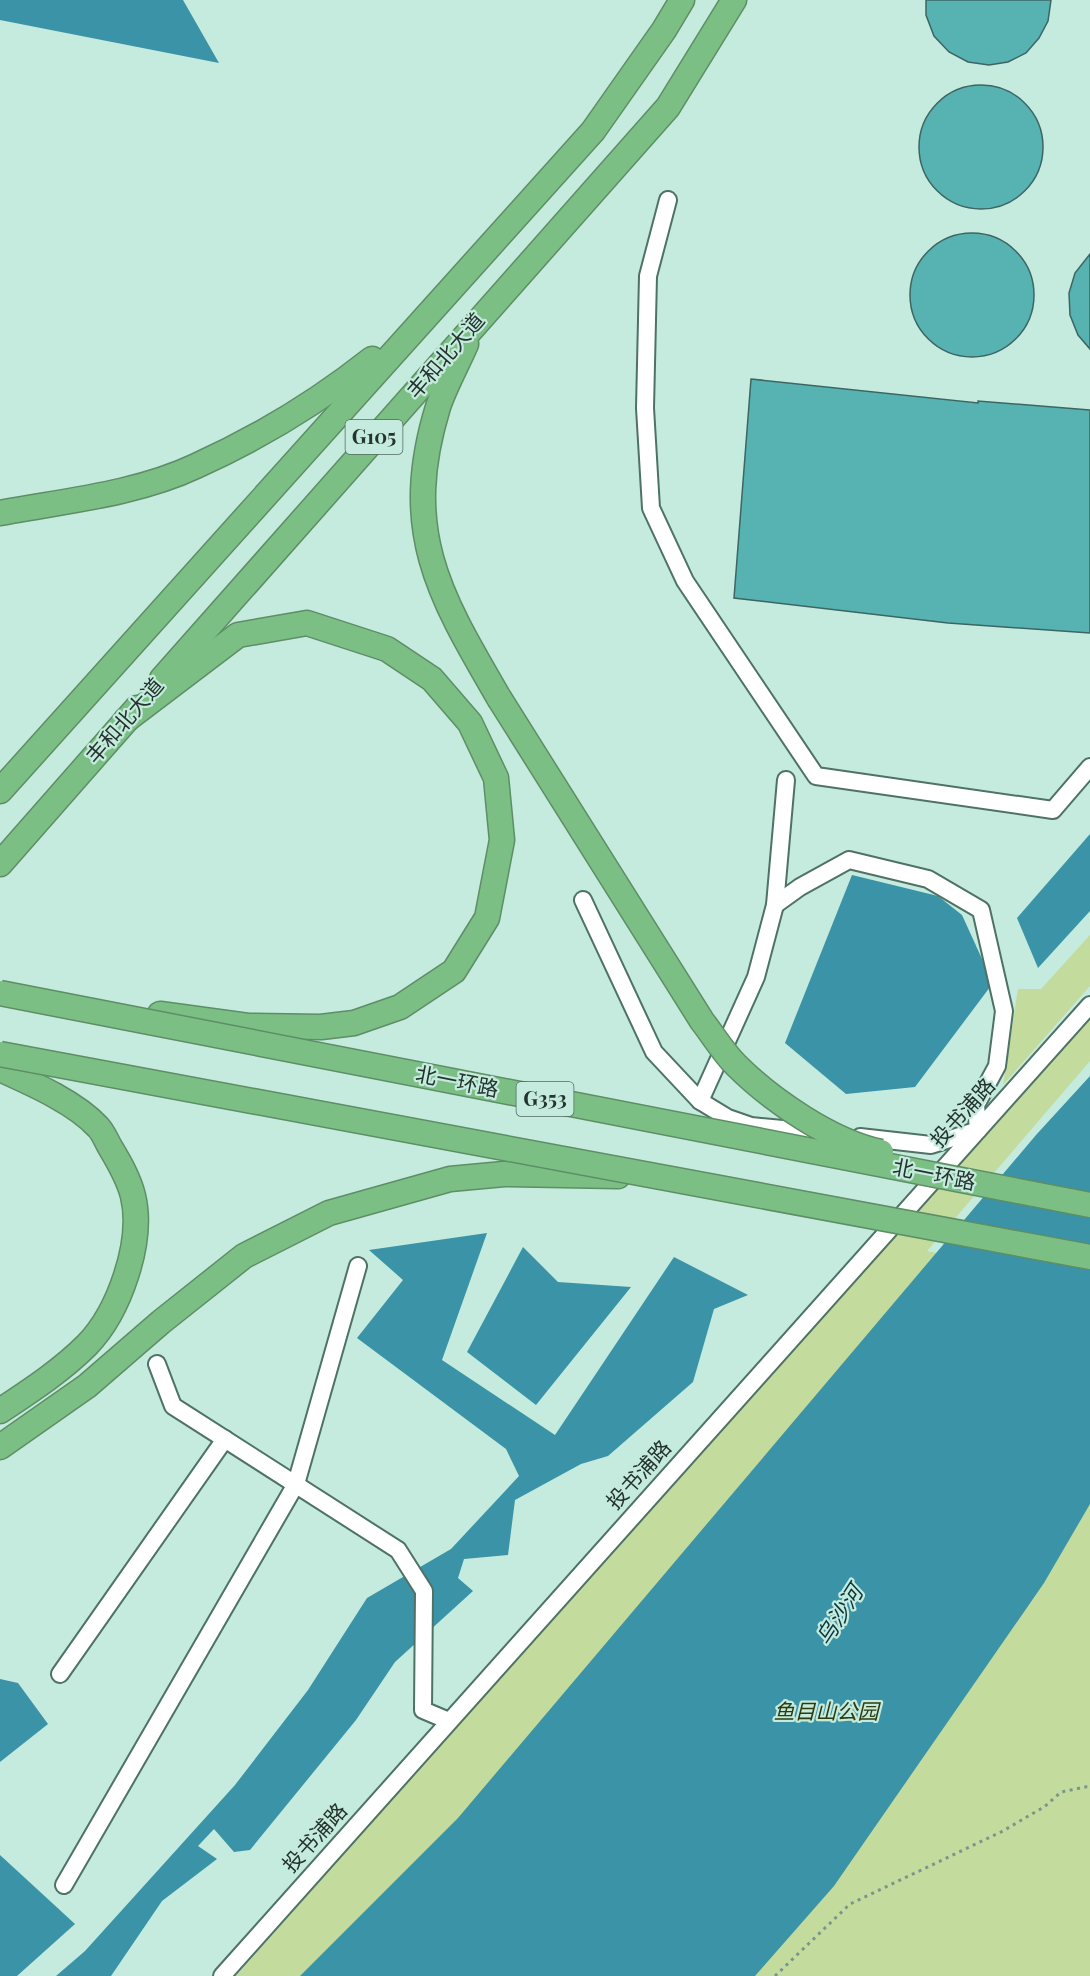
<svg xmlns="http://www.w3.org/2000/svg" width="1090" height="1976" font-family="'Playfair Display','Noto Sans SC',serif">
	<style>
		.green { fill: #c3db9d }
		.water { fill: #3a93a7 }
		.building { fill: #56b3b1; stroke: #3d6564; stroke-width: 1.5 }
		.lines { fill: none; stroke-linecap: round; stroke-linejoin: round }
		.minor-casing { stroke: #4e7265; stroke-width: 20 }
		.highway-casing { stroke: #5d8e66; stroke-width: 27 }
		.path { stroke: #7a968c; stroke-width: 3; stroke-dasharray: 3 4.5; stroke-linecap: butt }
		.minor { stroke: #fff; stroke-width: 16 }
		.highway { stroke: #7cbf85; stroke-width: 24 }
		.highway-bridge-casing { stroke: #5d8e66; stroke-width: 27; stroke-linecap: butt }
		.highway-bridge { stroke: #7cbf85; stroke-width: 24 }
		.labels { text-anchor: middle; stroke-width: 4.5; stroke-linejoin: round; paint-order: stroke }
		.shield { fill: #c4ebdd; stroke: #546a62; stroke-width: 1.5 }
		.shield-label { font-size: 20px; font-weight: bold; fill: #24332d }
		.street-label { font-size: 21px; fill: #24332d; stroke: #c4ebdd }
		.park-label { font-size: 21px; font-style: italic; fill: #2d3b0d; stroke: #c4ebdd }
		.water-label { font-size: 22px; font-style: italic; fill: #09343d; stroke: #c4ebdd }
	</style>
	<rect width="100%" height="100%" fill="#c4ebdd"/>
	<g class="green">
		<path d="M 1090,935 L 1090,986 L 1003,1085 L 1018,989 L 1041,989 Z"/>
		<path d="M 1090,1007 L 1090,1061 L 927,1251 L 1090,1283 L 1090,1976 L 236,1976 Z"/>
	</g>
	<g class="water">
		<path d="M 0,0 L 183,0 L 219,63 L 0,20 Z"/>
		<path d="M 1090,834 L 1090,911 L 1038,968 L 1017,918 Z"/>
		<path d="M 852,875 L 938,896 L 962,915 L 993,983 L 915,1087 L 846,1094 L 785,1043 Z"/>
		<path d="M 1090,1076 L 1090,1504 L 1044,1583 L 834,1886 L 755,1976 L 300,1976 L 458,1818 L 1036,1135 Z"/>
		<path d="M 487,1233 L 442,1360 L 555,1435 L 674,1257 L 748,1295 L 714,1309 L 693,1382 L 608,1456 L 581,1464 L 515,1500 L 508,1555 L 464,1559 L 458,1578 L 473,1591 L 395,1662 L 356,1720 L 250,1850 L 234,1852 L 214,1829 L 198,1846 L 217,1859 L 162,1901 L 111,1976 L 56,1976 L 85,1951 L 235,1785 L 308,1690 L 367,1598 L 451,1549 L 519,1476 L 506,1449 L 357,1338 L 403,1280 L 369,1250 Z"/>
		<path d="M 523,1247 L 558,1282 L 631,1287 L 536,1405 L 467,1352 Z"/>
		<path d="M 0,1679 L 18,1683 L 48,1724 L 0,1762 Z"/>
		<path d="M 0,1855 L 75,1924 L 17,1976 L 0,1976 Z"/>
	</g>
	<g class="building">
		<path d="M 926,0 L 1051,0 L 1048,21 L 1039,38 L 1026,53 L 1008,62 L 989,65 L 968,62 L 949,52 L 934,36 L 926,15 Z"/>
		<circle cx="981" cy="147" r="62"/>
		<circle cx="972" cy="295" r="62"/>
		<path d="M 1090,254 L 1090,349 L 1078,335 L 1070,315 L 1069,293 L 1075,273 Z"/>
		<path d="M 751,379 L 978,403 L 978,401 L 1090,410 L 1090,633 L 948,623 L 734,598 Z"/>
	</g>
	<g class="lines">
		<defs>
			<g id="minor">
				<path d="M 668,200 L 648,276 L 645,408 L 651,508 L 685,581 L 816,776 L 1053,810 L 1090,767"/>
				<path d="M 583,900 L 654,1052 L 700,1101 L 728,1118 L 751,1126 L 825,1133"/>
				<path d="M 775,905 L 800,887 L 849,860 L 928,879 L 981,910 L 1004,1011 L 997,1066 L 976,1105 L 978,1130 L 931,1145 L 860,1137"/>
				<path d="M 700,1101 L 756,977 L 775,905 L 786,780"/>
				<path d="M 157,1364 L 173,1406 L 398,1550 L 424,1591 L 423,1710 L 449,1721"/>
				<path d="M 60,1674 L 225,1439"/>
				<path d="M 64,1885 L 296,1484 L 358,1266"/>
				<path d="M 222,1976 L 1090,1005"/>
			</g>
			<g id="highway">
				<path d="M 466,344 C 457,365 445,386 438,407 C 400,531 439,595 499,698"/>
				<path d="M 0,513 C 64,501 137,494 196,466 C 258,438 319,401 372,359"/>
				<path d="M 162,679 L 668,107 L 734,0"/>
				<path d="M 126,720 L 238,635 L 307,623 L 387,649 L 432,679 L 470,723 L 496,778 L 502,840 L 487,918 L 454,971 L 400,1007 L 354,1023 L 321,1027 L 248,1026 L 160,1014"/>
				<path d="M 0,791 L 593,131 L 664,30 L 682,0"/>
				<path d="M 0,864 L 137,708"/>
				<path d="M 0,1069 C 31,1083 75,1102 98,1127 C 103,1132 106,1140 110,1147 C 119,1162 129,1179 133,1196 C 144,1242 119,1312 87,1345 C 61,1371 30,1391 0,1411"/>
				<path d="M 0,1447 L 87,1386 L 161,1322 L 244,1256 L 329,1213 L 450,1179 L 504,1174 L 618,1176"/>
			</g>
		</defs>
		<use href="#minor" class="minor-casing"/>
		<use href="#highway" class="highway-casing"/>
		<path class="path" d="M 775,1976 L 850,1904 L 1001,1832 L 1044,1807 L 1061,1792 L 1090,1786"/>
		<use href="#minor" class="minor"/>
		<use href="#highway" class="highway"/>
		<defs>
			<g id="highway-bridge">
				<path d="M 499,698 L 702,1021 C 713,1035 723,1052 736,1065 C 771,1100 832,1142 881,1152"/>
				<path d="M 0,993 L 1090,1205"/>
				<path d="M 0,1054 L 1090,1257"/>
			</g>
		</defs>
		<use href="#highway-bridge" class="highway-bridge-casing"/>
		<use href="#highway-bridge" class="highway-bridge"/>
	</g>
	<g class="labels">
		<g class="shield">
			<rect x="345.5" y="420" width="57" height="34" rx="4.5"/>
			<rect x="516.5" y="1082" width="57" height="34" rx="4.5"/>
		</g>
		<g class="shield-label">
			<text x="374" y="444">G105</text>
			<text x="545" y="1106">G353</text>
		</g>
		<g class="street-label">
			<text transform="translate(446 356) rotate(-49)" y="7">丰和北大道</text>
			<text transform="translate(125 721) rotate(-49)" y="7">丰和北大道</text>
			<text transform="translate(457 1082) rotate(11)" y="7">北一环路</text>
			<text transform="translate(963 1113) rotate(-48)" y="7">投书浦路</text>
			<text transform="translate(934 1175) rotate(11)" y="7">北一环路</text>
			<text transform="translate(639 1475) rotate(-48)" y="7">投书浦路</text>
			<text transform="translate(315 1838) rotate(-48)" y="7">投书浦路</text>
		</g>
		<g class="park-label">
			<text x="826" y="1719">鱼目山公园</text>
		</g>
		<g class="water-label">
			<text transform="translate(839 1615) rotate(-57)" y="8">乌沙河</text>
		</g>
	</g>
</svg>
